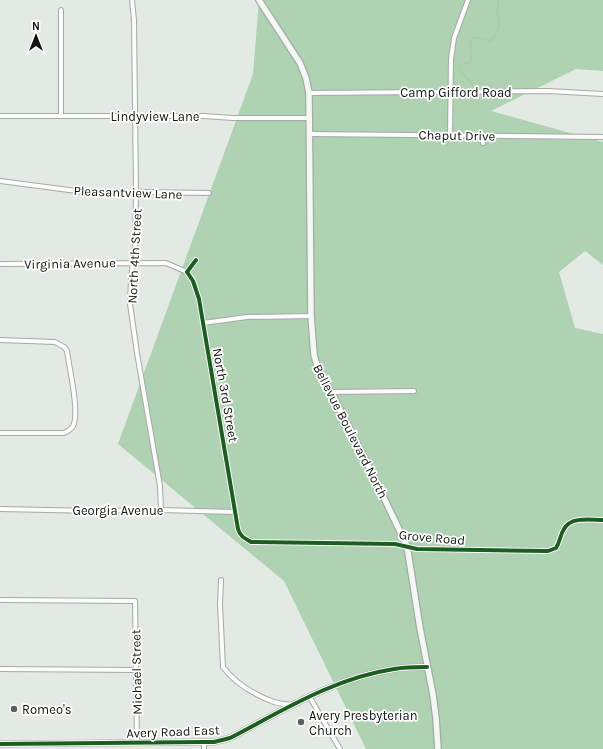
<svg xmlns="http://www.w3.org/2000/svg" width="603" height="749" font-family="Karla,sans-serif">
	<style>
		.forest { fill: #aed2b2 }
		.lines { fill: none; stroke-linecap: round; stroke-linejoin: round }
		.stream { stroke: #a4cfa8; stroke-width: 1.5 }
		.minor-casing { stroke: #a5aba5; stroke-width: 6 }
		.tertiary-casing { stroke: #a5aba5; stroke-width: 7 }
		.secondary-casing { stroke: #a5aba5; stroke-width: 8 }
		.minor { stroke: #fbfcfb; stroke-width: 4 }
		.tertiary { stroke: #fbfcfb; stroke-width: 5 }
		.secondary { stroke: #f4f8f4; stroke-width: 5.5 }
		.cycleway-casing { stroke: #fff; stroke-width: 6 }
		.cycleway { stroke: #1b5e20; stroke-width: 4 }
		.poi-dot { fill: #5a605a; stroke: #fff; stroke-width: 1.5 }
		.labels { text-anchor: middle; stroke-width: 3.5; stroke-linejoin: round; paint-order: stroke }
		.street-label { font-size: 13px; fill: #101510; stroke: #fff }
		.poi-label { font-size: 13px; fill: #101510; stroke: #fff; text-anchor: start }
	</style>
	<rect width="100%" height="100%" fill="#e2eae3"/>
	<path class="forest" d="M 259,0 L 603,0 L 603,71 L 576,69 L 491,111 L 603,142 L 603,265 L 585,251 L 559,272 L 575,328 L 603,334 L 603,749 L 366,749 L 284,581 L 118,444 L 253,74 Z"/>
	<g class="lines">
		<path class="stream" d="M 472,85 C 469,76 455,74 461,64 L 470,63 C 474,54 468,46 472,38 C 480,35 483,40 491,41 L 495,36 L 499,26 L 499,18 L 497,15 L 498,0"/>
		<defs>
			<g id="minor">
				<path d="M 132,0 L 134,20 L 136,192 L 135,244 L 131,279 L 130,304 L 137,353 L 160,486 L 161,510"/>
				<path d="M 309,93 L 548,91 L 603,94"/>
				<path d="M 0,116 L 204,116 L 233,118 L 310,118"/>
				<path d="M 61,116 L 61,10"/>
				<path d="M 310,134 L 603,137"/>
				<path d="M 450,135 L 451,59 L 454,38 L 468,0"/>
				<path d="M 483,136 L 483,143"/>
				<path d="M 0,181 L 92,193 L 124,194 L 136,192 L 209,193"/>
				<path d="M 196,260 L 187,272 L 193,281 L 199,299 L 238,529 C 240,536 244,538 251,542 L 395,544 L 417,549 L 548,551 L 556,548 C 560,542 560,535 564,529 C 571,516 591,520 603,520"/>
				<path d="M 0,264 L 166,263 L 187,272"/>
				<path d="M 203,323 L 247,317 L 311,316"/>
				<path d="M 0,340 L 55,342 L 64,347 L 67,351 C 69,367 80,413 73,426 C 71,430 68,431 64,433 L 0,433"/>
				<path d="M 331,392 L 414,391"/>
				<path d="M 0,509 L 96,511 L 161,510 L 235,512"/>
				<path d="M 221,580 L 220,604 L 223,667 C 235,683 255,695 274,702 C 280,704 287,704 293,705"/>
				<path d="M 0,600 L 135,601 L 137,743"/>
				<path d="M 0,669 L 136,670"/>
				<path d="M 309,696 L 340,749"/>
				<path d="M 204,742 L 204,749"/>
			</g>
			<path id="tertiary" d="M 0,744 L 204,742 L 214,742 L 230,738 C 282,711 334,678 394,669 C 405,667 416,667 427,667"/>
			<path id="secondary" d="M 259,0 L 300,63 L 306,78 L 309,93 L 311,316 L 314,355 L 319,372 L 331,392 L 373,475 L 407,546 L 420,628 L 433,695 L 436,718 L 438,749"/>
		</defs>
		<use href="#minor" class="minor-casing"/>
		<use href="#tertiary" class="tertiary-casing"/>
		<use href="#secondary" class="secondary-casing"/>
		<use href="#minor" class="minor"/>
		<use href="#tertiary" class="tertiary"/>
		<use href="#secondary" class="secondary"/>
		<defs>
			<g id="cycleway">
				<path d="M 196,260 L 187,272 L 193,281 L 199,299 L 238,529 C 240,536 244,538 251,542 L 395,544 L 417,549 L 548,551 L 556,548 C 560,542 560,535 564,529 C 571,516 591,520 603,520"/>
				<path d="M 0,744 L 204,742 L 214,742 L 230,738 C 282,711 334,678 394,669 C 405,667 416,667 427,667"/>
			</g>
		</defs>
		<use href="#cycleway" class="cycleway-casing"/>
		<use href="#cycleway" class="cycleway"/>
	</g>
	<g class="poi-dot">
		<circle cx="14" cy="709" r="4"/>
		<circle cx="301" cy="722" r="4"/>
	</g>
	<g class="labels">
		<g class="street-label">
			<text x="456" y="97">Camp Gifford Road</text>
			<text x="155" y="121">Lindyview Lane</text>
			<text transform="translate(457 135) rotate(1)" y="5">Chaput Drive</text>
			<text transform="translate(128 192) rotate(2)" y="5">Pleasantview Lane</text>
			<text transform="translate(134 256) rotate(-87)" y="5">North 4th Street</text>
			<text transform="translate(70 263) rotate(-1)" y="5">Virginia Avenue</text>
			<text transform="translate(226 395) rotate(80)" y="5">North 3rd Street</text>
			<text transform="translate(351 431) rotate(63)" y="5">Bellevue Boulevard North</text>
			<text x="118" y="515">Georgia Avenue</text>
			<text transform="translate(432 537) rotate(5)" y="5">Grove Road</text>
			<text transform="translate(136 672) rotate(-91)" y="5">Michael Street</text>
			<text transform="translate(173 731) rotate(-2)" y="5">Avery Road East</text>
		</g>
		<g class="poi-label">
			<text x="22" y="714">Romeo's</text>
			<text x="309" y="720">Avery Presbyterian<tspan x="309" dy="15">Church</tspan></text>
		</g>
	</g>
	<g transform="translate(36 36)" stroke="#ffffff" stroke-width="3" paint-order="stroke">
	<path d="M0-3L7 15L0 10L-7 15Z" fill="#101510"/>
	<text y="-6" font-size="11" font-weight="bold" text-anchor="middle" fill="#101510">N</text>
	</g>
</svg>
